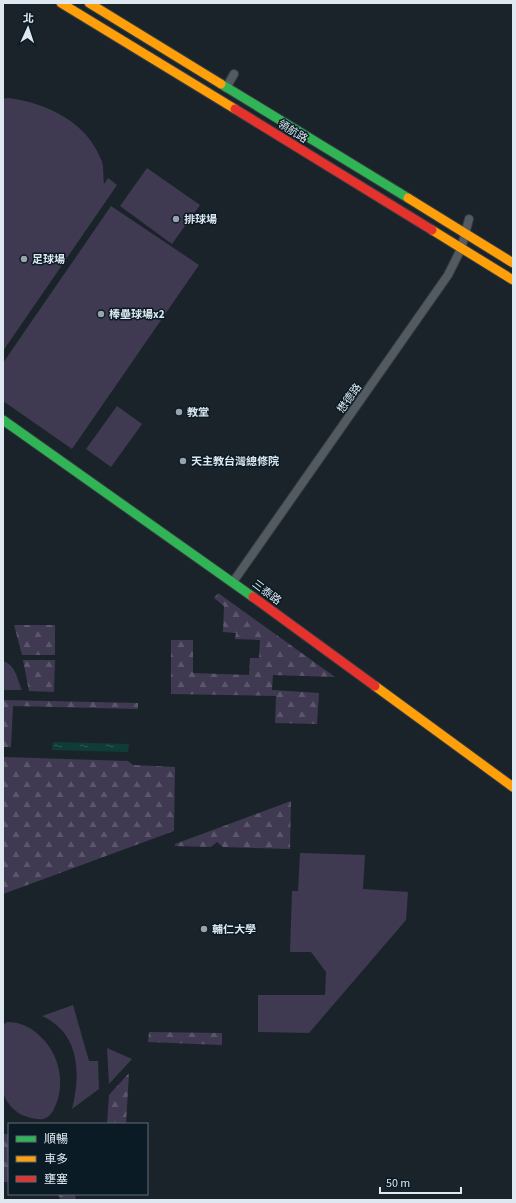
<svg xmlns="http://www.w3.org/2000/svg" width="516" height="1203" font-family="'Source Sans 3','Noto Sans TC',sans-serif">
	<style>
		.grass { fill: #403952 }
		.forest { fill: url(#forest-firs) }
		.water { fill: url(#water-ripples) }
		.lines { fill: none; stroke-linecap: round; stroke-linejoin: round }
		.street-casing { stroke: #353d42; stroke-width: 10 }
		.fast-casing { stroke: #353d42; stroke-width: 11 }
		.slow-casing { stroke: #353d42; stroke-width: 11 }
		.jam-casing { stroke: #353d42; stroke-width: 11 }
		.street { stroke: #535a60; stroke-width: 8 }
		.fast { stroke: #30b455; stroke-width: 9 }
		.slow { stroke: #ff9f0a; stroke-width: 9 }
		.jam { stroke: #e5322d; stroke-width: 9 }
		.poi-dot { fill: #99a3ab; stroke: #0b1b26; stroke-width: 1.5 }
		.labels { text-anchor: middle; stroke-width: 3; stroke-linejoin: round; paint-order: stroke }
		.street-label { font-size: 11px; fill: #dde8f0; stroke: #0b1b26 }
		.poi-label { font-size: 11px; font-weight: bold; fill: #dde8f0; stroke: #0b1b26; text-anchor: start }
	</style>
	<defs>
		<pattern id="forest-firs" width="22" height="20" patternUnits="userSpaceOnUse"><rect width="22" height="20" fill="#403952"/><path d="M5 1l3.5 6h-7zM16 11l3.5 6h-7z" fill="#5b566b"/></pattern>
		<pattern id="water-ripples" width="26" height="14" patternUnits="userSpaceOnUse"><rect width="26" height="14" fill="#103c38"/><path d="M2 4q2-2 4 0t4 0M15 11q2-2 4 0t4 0" fill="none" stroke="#325855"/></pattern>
	</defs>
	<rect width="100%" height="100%" fill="#1a232a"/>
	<g class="grass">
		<path d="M 8,98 C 47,103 88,122 102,162 C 104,169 103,177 104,184 L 108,178 L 117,185 L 3,351 L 3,99 Z"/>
		<path d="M 147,168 L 200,205 L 172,244 L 120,206 Z"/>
		<path d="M 111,206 L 199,265 L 72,449 L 3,401 L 3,363 Z"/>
		<path d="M 117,406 L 142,424 L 111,467 L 86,449 Z"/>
		<path d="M 3,661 C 16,665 17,679 22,690 L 3,690 Z"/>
		<path d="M 300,853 L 365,855 L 363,889 L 408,892 L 406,920 L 309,1033 L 258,1032 L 258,995 L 325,995 L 326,972 L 311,952 L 290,952 L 292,891 L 298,891 Z"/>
		<path d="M 73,1005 L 89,1061 L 98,1061 L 99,1089 L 72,1109 C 81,1074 80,1033 42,1016 Z"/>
		<path d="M 7,1022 C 22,1022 32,1028 42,1038 C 60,1056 66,1086 54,1109 C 52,1113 48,1118 43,1119 C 37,1120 31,1118 25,1116 C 17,1114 7,1104 4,1095 C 0,1088 3,1037 3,1025 Z"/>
		<path d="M 107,1048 L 132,1059 L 109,1084 Z"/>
	</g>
	<g class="forest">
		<path d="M 218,593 L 335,677 L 273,675 L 272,690 L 319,693 L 317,724 L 275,723 L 276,696 L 171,694 L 171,640 L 193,640 L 193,673 L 249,675 L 250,658 L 259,658 L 260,640 L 235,639 L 236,633 L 223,632 L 224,606 L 214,598 Z"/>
		<path d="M 14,625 L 55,625 L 55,655 L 22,655 Z"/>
		<path d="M 23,660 L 55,660 L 54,692 L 29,691 Z"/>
		<path d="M 3,700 L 138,703 L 138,709 L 13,706 L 11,747 L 3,747 Z"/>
		<path d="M 3,757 L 128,761 L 133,765 L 175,767 L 174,831 L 3,894 Z"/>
		<path d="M 291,801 L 290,849 L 223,847 L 217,842 L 211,847 L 175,846 L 175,844 Z"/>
		<path d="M 149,1032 L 222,1033 L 222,1045 L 148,1042 Z"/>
		<path d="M 129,1073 L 126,1124 L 107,1124 L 109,1095 Z"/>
		<rect x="3" y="1134" width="6" height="48"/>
		<path d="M 58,1194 L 75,1194 L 76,1200 L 60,1200 Z"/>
	</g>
	<path class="water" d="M 53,742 L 129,744 L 128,752 L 52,750 Z"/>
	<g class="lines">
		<defs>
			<g id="street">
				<path d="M 226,88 L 234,74"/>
				<path d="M 233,582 L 448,275 L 461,249 L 469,219"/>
			</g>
			<g id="fast">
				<path d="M 221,84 L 408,198"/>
				<path d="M 3,420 L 253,597"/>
			</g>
			<g id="slow">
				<path d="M 61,3 L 235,109"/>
				<path d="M 89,3 L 221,84"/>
				<path d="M 408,198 L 513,263"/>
				<path d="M 432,230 L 513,280"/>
				<path d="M 375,686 L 513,787"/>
			</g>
			<g id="jam">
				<path d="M 235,109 L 432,230"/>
				<path d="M 253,597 L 375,686"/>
			</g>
		</defs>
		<use href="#street" class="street-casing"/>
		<use href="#fast" class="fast-casing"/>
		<use href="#slow" class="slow-casing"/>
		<use href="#jam" class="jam-casing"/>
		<use href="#street" class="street"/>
		<use href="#fast" class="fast"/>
		<use href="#slow" class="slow"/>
		<use href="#jam" class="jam"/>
	</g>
	<g class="poi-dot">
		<circle cx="176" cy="219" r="4"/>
		<circle cx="24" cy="259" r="4"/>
		<circle cx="101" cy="314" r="4"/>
		<circle cx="179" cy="412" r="4"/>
		<circle cx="183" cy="461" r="4"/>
		<circle cx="204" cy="929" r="4"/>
	</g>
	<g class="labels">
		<g class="street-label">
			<text transform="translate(293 131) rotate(32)" y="4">領航路</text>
			<text transform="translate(349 398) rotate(-55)" y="4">懋德路</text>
			<text transform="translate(267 592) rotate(37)" y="4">三泰路</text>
		</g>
		<g class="poi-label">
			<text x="184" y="223">排球場</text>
			<text x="32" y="263">足球場</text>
			<text x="109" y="318">棒壘球場x2</text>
			<text x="187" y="416">教堂</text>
			<text x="191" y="465">天主教台灣總修院</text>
			<text x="212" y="933">輔仁大學</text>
		</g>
	</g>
	<rect width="516" height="1203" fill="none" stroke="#dde8f0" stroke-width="8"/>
	<rect x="8" y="1123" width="140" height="72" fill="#0b1b26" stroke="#5f6d77"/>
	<rect x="16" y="1136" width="20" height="6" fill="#30b455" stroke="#5f6d77"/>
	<text x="44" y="1143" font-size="12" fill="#dde8f0">順暢</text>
	<rect x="16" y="1156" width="20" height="6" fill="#ff9f0a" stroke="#5f6d77"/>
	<text x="44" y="1163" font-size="12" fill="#dde8f0">車多</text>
	<rect x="16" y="1176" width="20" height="6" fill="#e5322d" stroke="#5f6d77"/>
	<text x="44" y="1183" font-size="12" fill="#dde8f0">壅塞</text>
	<g transform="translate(28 28) rotate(3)" stroke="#0b1b26" stroke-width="3" paint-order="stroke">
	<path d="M0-3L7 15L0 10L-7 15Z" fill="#dde8f0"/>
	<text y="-6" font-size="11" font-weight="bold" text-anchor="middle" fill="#dde8f0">北</text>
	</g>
	<path d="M380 1187v6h81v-6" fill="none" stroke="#dde8f0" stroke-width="2"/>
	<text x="386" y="1187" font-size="12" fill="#dde8f0" stroke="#0b1b26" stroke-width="3" paint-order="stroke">50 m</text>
</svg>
